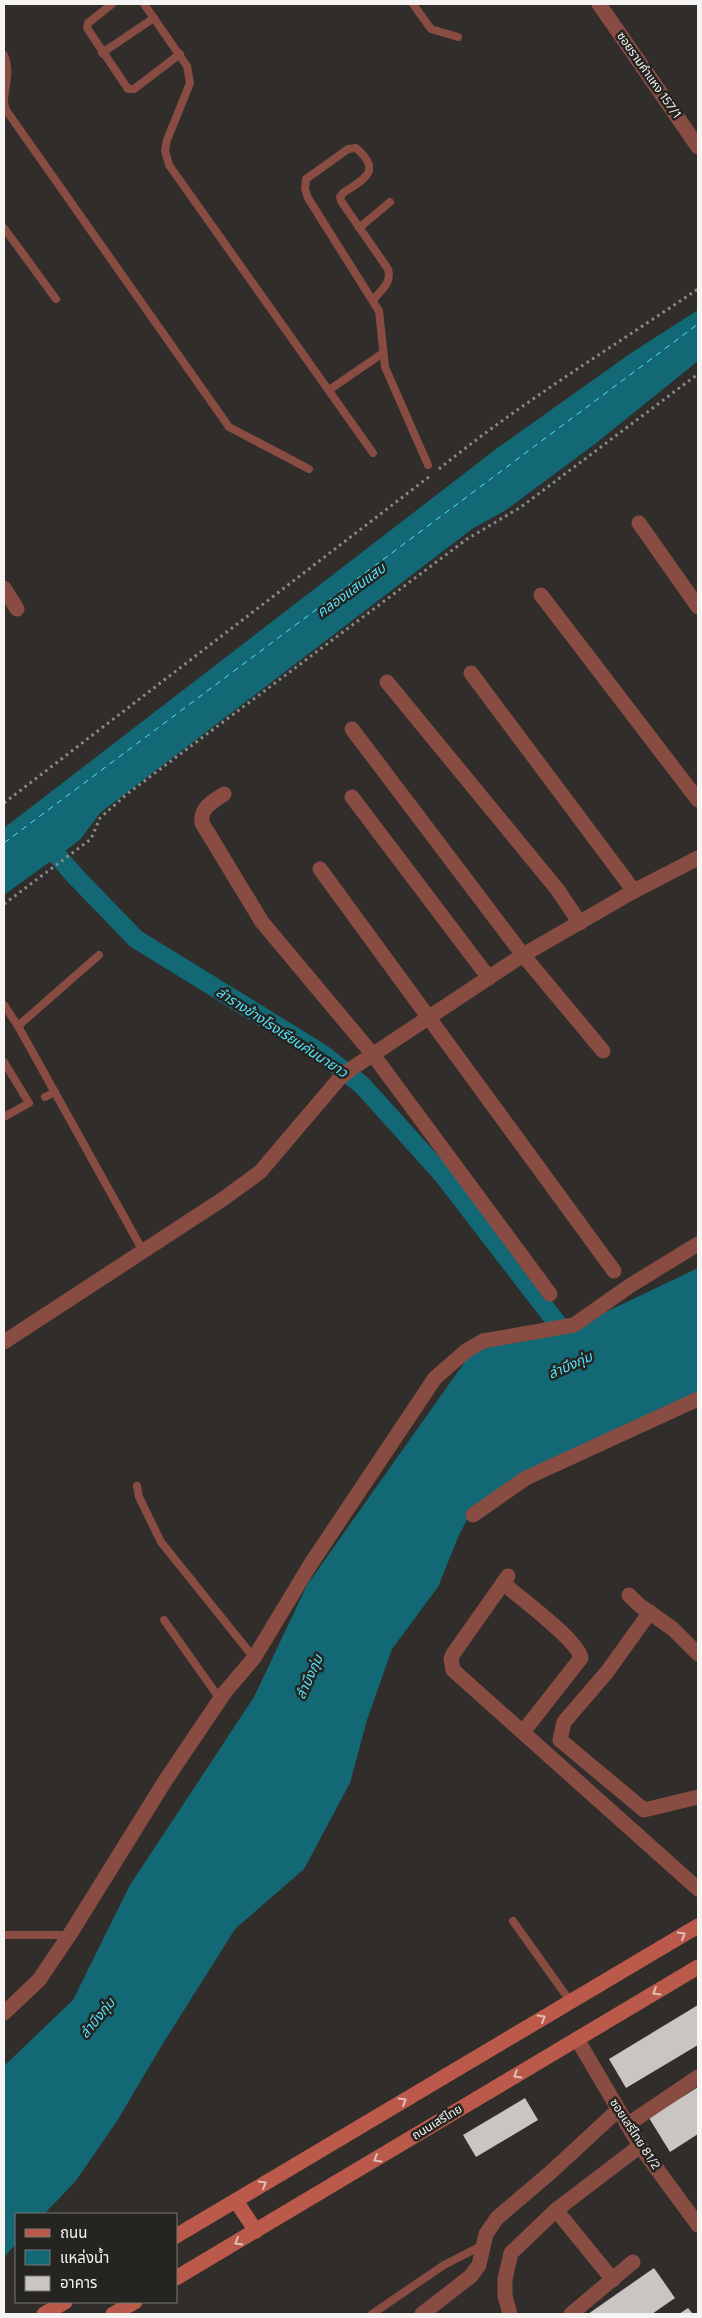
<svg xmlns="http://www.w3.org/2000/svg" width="702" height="2318" font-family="Figtree,'Noto Sans Thai',sans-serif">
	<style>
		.water { fill: #126874 }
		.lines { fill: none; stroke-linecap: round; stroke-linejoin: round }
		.canal { stroke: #126874; stroke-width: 19 }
		.ferry { stroke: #50e5fc; stroke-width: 1; stroke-dasharray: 6 5; stroke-linecap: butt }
		.building { fill: #c8c5c2 }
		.path { stroke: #8d8b89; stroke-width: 3; stroke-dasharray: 2.5 4; stroke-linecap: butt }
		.lane { stroke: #894c42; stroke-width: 8 }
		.street { stroke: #894c42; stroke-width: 15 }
		.secondary { stroke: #bb5a4b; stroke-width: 15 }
		.oneway { stroke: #e1beb8 }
		.labels { text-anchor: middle; stroke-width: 5; stroke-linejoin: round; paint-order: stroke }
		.street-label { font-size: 12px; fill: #f6f4f2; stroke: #262421 }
		.water-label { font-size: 14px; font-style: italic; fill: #50e5fc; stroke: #262421 }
	</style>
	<rect width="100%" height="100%" fill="#302d2b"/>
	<g class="water">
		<path d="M 698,310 L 698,361 L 595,444 L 506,510 L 472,529 L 100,813 L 80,840 L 4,895 L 4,828 L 496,449 L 631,353 Z"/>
		<path d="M 698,1268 L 698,1395 L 472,1510 L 459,1535 L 438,1587 L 392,1649 L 367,1720 L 350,1783 L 304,1869 L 235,1929 L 162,2045 L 117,2121 L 75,2182 L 44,2214 L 16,2214 L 16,2244 L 4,2257 L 4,2066 L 73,2000 L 130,1885 L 254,1697 L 307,1585 L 476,1346 L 589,1320 Z"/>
	</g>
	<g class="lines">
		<path class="canal" d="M 41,837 L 76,877 L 136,939 L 321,1053 L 362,1085 L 443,1175 L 570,1340"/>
		<path class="ferry" d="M 4,843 L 698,324"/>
	</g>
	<g class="building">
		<path d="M 698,2005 L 698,2045 L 626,2088 L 609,2059 Z"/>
		<path d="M 698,2087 L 698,2134 L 670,2152 L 649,2118 Z"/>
		<path d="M 525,2098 L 538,2120 L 476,2157 L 463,2135 Z"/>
		<path d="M 654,2268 L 675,2298 L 652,2314 L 588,2314 Z"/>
		<path d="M 688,2308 L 693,2314 L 679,2314 Z"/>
	</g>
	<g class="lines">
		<g class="path">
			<path d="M 439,469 C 520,403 611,348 698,289"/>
			<path d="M 4,803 L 430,476"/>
			<path d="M 4,904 L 91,839 L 100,818 L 127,794 L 467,539 L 521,507 L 698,374"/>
		</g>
		<g class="lane">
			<path d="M 112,4 L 88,23 L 87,28 L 128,89 L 134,89 L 180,54"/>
			<path d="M 144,4 L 187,66 L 190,83 L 167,140 L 165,151 L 169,165 L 373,453"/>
			<path d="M 413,4 L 431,29 L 458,37"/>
			<path d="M 102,53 L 154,18"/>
			<path d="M 4,55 C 11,72 5,84 4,100"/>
			<path d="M 4,103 L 6,110 L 229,427 L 309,469"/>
			<path d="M 4,228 L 56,299"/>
			<path d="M 359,228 L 390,202"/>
			<path d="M 373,300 C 382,289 392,283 388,269 L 341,201 L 340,197 L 343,193 C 364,179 383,171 356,148 L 348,149 L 306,179 L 305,189 L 308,198 L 379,311 L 385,367 L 428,465"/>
			<path d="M 329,390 L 383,353"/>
			<path d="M 4,1005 L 18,1026 L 143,1251"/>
			<path d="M 18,1026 L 99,955"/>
			<path d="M 4,1062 L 29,1103 L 4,1117"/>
			<path d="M 45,1097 L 55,1092"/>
			<path d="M 137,1486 L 139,1497 L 161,1542 L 254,1658"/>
			<path d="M 164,1620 L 220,1699"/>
			<path d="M 513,1921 L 570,2001"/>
			<path d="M 4,1935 L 70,1935"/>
			<path d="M 372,2314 L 444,2265 L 483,2245"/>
		</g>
		<g class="street">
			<path d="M 599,4 L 698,147"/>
			<path d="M 639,523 L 698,607"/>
			<path d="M 4,588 L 17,609"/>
			<path d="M 541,595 L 698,800"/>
			<path d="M 471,673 L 634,891"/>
			<path d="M 387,682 L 557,889 L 580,923"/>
			<path d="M 352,729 L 523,955 L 603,1051"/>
			<path d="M 224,794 C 212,802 200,808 202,823 L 262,922 L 374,1056 L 550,1294"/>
			<path d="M 352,797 L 489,978"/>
			<path d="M 320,869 L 614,1271"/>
			<path d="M 4,1342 L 223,1199 L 260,1172 L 339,1079 L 351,1069 L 523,955 L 634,891 L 698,858"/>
			<path d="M 473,1515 L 526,1478 L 698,1399"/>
			<path d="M 508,1576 L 453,1654 L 451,1659 L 453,1670 L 698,1889"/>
			<path d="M 503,1583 C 520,1598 578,1640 581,1658 L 523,1732"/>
			<path d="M 629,1595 L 639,1605 L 673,1629 L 698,1654"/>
			<path d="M 650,1612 L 607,1672 L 564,1722 L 560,1740 L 644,1810 L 698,1797"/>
			<path d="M 4,2013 L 39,1980 L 72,1931 L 165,1781 L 225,1692 L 254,1658 L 310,1565 L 435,1378 L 466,1351 L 483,1341 L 574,1325 L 631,1285 L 698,1244"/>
			<path d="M 577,2039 L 640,2146 L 698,2225"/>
			<path d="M 627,2125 L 698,2077"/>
			<path d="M 556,2210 L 613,2280"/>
			<path d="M 422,2314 L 471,2276 L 479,2265 L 486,2234 L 497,2218 L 551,2172 L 618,2110"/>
			<path d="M 510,2314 L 505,2296 L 505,2279 L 511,2253 L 556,2210 L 640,2146"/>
			<path d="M 571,2314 L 633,2262"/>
		</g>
		<g class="secondary">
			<path d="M 236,2201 L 256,2231"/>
			<path d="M 176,2236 L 698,1926"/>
			<path d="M 176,2278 L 698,1967"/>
			<path d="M 44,2314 L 65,2302"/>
			<path d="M 113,2314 L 135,2302"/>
		</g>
	</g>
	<defs><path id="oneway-chevron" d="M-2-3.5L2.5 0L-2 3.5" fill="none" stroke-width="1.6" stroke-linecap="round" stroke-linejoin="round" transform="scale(1.25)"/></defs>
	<g class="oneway">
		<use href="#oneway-chevron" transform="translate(682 1935) rotate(-31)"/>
		<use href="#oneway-chevron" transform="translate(656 1992) rotate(149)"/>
		<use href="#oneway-chevron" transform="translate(542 2018) rotate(-31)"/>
		<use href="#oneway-chevron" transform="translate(517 2075) rotate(149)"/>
		<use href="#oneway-chevron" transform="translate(403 2101) rotate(-31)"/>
		<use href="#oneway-chevron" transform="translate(377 2159) rotate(149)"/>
		<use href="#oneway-chevron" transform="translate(263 2184) rotate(-31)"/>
		<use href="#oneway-chevron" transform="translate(238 2242) rotate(150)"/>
	</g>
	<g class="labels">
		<g class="street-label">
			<text transform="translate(649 75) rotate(55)" y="4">ซอยรามคำแหง 157/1</text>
			<text transform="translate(437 2122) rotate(-31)" y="4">ถนนเสรีไทย</text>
			<text transform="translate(635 2134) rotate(57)" y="4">ซอยเสรีไทย 81/2</text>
		</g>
		<g class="water-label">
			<text transform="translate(351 590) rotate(-36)" y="5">คลองแสนแสบ</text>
			<text transform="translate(282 1032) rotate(33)" y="5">ลำรางข้างโรงเรียนคันนายาว</text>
			<text transform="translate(570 1365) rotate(-24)" y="5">ลำบึงกุ่ม</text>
			<text transform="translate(309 1677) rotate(-66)" y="5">ลำบึงกุ่ม</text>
			<text transform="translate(97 2018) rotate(-51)" y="5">ลำบึงกุ่ม</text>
		</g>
	</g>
	<rect width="702" height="2318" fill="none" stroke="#f6f4f2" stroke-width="10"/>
	<rect x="15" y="2213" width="162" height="90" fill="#262421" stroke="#797775"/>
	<rect x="25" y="2229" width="25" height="8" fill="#bb5a4b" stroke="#797775"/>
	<text x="60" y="2238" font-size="15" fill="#f6f4f2">ถนน</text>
	<rect x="25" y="2250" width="25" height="15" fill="#126874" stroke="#797775"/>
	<text x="60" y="2263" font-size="15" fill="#f6f4f2">แหล่งน้ำ</text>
	<rect x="25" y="2276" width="25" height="15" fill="#c8c5c2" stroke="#797775"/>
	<text x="60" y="2288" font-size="15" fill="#f6f4f2">อาคาร</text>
</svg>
